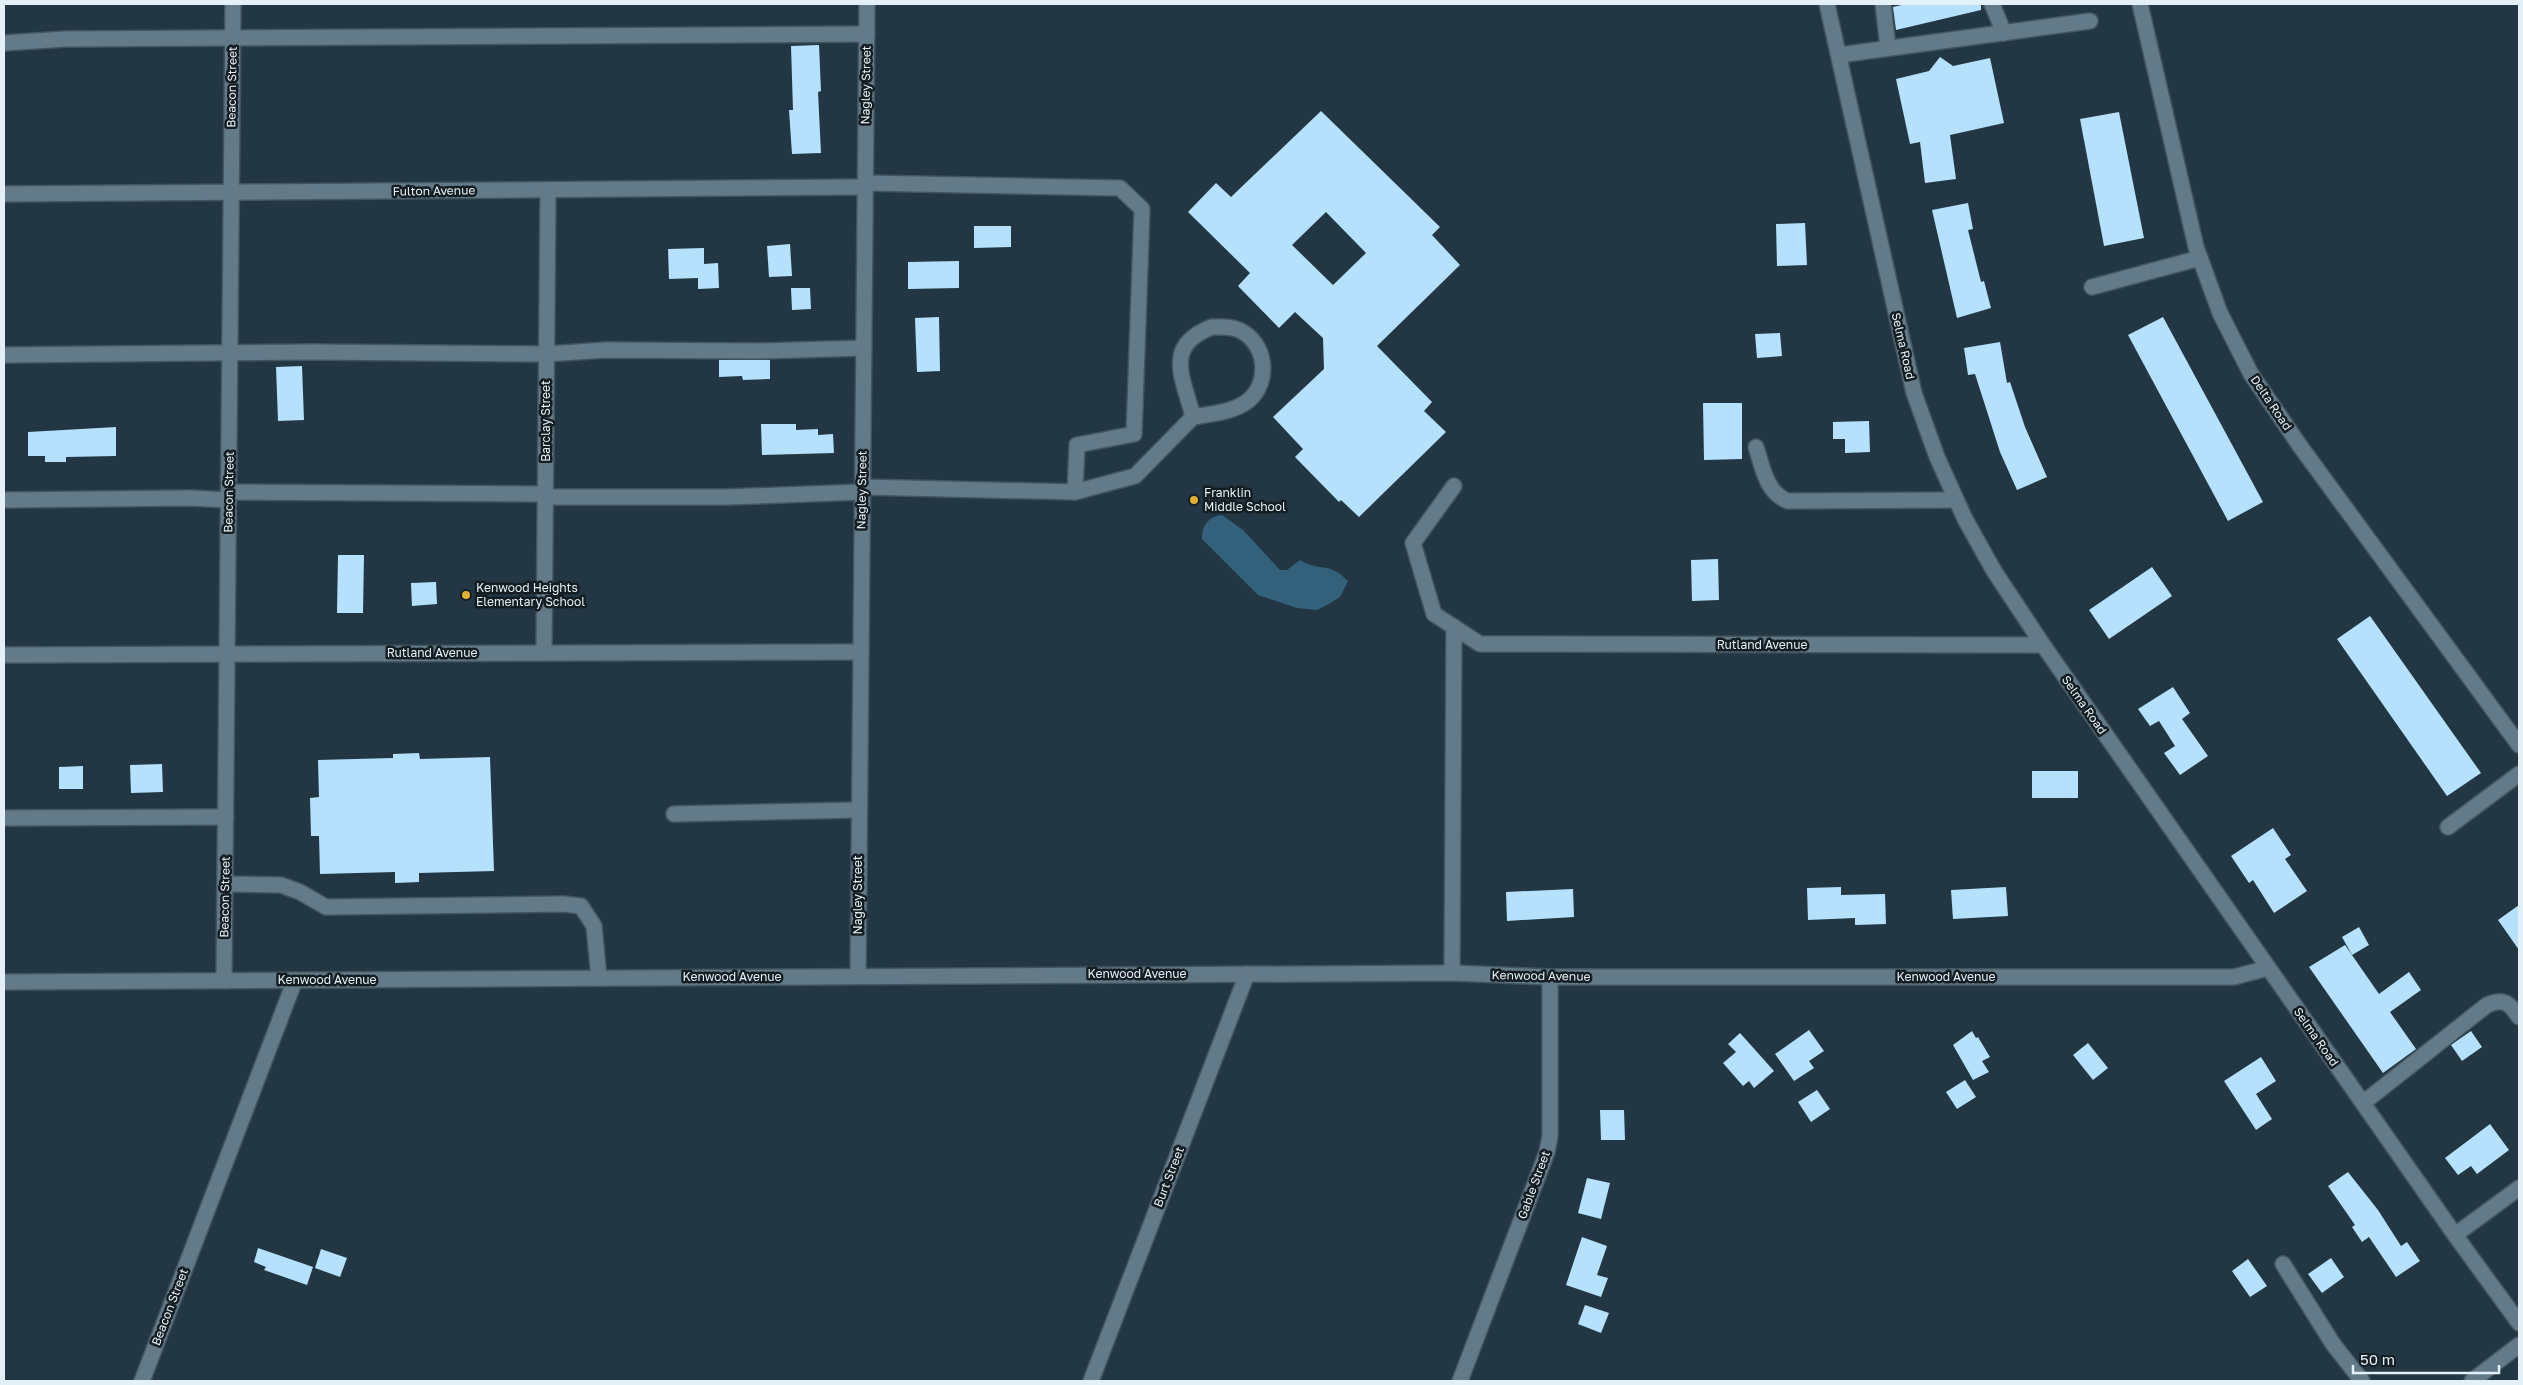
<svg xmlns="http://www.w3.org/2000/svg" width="2523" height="1385" font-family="'Golos Text',sans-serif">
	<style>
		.green { fill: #33617b }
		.building { fill: #b5e1fd; fill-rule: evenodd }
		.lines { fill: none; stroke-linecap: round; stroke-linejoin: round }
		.minor-casing { stroke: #42555f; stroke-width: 18 }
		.minor { stroke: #637a88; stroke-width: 15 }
		.poi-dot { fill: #e0af34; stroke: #141d22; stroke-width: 2 }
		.labels { text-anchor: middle; stroke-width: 5; stroke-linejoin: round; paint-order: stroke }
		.street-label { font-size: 12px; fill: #e4f0f8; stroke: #141d22 }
		.poi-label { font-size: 12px; fill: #e4f0f8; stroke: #141d22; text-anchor: start }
	</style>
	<rect width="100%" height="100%" fill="#223743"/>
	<path class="green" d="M 1222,515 L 1243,530 L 1280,570 L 1287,570 L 1300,560 C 1321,573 1327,560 1348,581 L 1340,597 L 1327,605 L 1317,610 L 1297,608 L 1258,595 L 1202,539 C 1201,526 1209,516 1222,515 Z"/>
	<g class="building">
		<path d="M 1906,4 L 1981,4 L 1981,10 L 1896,30 L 1893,7 Z"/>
		<path d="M 819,45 L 821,91 L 818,92 L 821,153 L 792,154 L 789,110 L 793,110 L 791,46 Z"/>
		<path d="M 1940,57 L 1953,66 L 1990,58 L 2004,123 L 1950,135 L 1956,179 L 1925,183 L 1920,142 L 1910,144 L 1896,79 L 1929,71 Z"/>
		<path d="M 1321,111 L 1440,227 L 1432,235 L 1460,265 L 1377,346 L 1432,402 L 1424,411 L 1446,432 L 1359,517 L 1341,500 L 1339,502 L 1295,457 L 1303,449 L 1273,417 L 1324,369 L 1323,338 L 1295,312 L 1279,328 L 1238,286 L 1250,273 L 1188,212 L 1216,183 L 1231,197 ZM 1326,212 L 1366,253 L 1333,285 L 1292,245 Z"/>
		<path d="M 2119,112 L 2144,238 L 2104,246 L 2080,119 Z"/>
		<path d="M 1968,203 L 1973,229 L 1968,230 L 1981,282 L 1984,281 L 1991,308 L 1957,318 L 1932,210 Z"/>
		<path d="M 1805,223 L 1807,265 L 1777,266 L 1776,224 Z"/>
		<path d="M 974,226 L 1011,226 L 1011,247 L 974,248 Z"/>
		<path d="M 790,244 L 792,276 L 769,277 L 767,246 Z"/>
		<path d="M 704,248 L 704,264 L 718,263 L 719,288 L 698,289 L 698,278 L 669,279 L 668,249 Z"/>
		<path d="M 959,261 L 959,288 L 908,289 L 908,262 Z"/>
		<path d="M 791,288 L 810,288 L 811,309 L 792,310 Z"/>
		<path d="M 939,317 L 940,371 L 917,372 L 915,318 Z"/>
		<path d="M 2163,317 L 2263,502 L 2228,521 L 2128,335 Z"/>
		<path d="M 1780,333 L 1782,356 L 1757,358 L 1755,334 Z"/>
		<path d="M 2000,342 L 2007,383 L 2010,382 L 2025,427 L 2047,477 L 2017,490 L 2000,452 L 1975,374 L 1968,375 L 1964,348 Z"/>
		<path d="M 719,360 L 770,360 L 770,379 L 743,380 L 742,376 L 719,377 Z"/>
		<path d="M 302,366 L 304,420 L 278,421 L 276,367 Z"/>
		<path d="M 1703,403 L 1742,403 L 1742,459 L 1704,460 Z"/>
		<path d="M 1869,421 L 1870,452 L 1845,453 L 1845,439 L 1833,439 L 1833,422 Z"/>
		<path d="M 761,424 L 796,424 L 796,430 L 818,429 L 818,435 L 833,434 L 834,453 L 762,455 Z"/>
		<path d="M 116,427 L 116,456 L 66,457 L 66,462 L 45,462 L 45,456 L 28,456 L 28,432 Z"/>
		<path d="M 338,555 L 364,555 L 363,613 L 337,613 Z"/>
		<path d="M 1718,559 L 1719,600 L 1692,601 L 1691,560 Z"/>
		<path d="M 2152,567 L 2172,596 L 2109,639 L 2089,610 Z"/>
		<path d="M 436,582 L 437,604 L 412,606 L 411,583 Z"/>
		<path d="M 2370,616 L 2481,773 L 2447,796 L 2337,639 Z"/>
		<path d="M 2173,687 L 2190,713 L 2182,719 L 2208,756 L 2180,775 L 2164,753 L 2175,746 L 2159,721 L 2150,726 L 2138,709 Z"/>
		<path d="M 419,753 L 420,759 L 490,757 L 494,871 L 419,873 L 419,882 L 395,883 L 395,872 L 320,874 L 319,836 L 311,836 L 310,798 L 319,797 L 318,760 L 393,758 L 393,754 Z"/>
		<path d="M 162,764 L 163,792 L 131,793 L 130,765 Z"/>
		<path d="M 83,766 L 83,789 L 59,789 L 59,767 Z"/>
		<rect x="2032" y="771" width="46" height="27"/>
		<path d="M 2273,828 L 2291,855 L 2285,859 L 2307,891 L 2274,913 L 2253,880 L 2249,883 L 2231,856 Z"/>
		<path d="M 1841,887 L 1841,895 L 1885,894 L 1886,924 L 1855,925 L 1855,918 L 1808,920 L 1807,888 Z"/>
		<path d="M 2006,887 L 2008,916 L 1953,919 L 1951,890 Z"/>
		<path d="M 1573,889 L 1574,917 L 1507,921 L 1506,892 Z"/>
		<path d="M 2519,905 L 2519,950 L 2498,920 Z"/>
		<path d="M 2359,927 L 2369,945 L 2352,955 L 2342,937 Z"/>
		<path d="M 2345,945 L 2379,994 L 2409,972 L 2421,990 L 2390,1012 L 2416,1049 L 2383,1073 L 2309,967 Z"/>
		<path d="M 1809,1030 L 1824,1051 L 1809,1061 L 1814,1068 L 1794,1081 L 1775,1054 Z"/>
		<path d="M 1972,1031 L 1976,1038 L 1978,1037 L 1990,1057 L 1982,1061 L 1989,1072 L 1973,1080 L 1953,1045 Z"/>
		<path d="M 2471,1031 L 2482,1047 L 2462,1061 L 2451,1045 Z"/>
		<path d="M 1740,1033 L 1774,1071 L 1754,1088 L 1749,1081 L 1743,1086 L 1723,1063 L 1736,1052 L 1728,1044 Z"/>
		<path d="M 2088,1043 L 2108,1068 L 2093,1080 L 2073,1055 Z"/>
		<path d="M 2261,1057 L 2276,1081 L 2256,1094 L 2272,1119 L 2256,1130 L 2224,1081 Z"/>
		<path d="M 1965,1080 L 1976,1097 L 1957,1109 L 1946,1092 Z"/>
		<path d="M 1817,1090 L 1830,1109 L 1811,1122 L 1798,1102 Z"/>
		<path d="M 1600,1110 L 1624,1110 L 1625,1140 L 1601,1140 Z"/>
		<path d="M 2490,1124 L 2509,1150 L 2477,1174 L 2471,1166 L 2458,1175 L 2445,1158 Z"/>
		<path d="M 2348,1172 L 2378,1210 L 2401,1246 L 2407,1242 L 2420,1261 L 2396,1277 L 2369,1237 L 2362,1242 L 2352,1227 L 2355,1225 L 2328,1186 Z"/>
		<path d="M 1587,1178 L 1610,1183 L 1601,1219 L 1578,1213 Z"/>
		<path d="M 1582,1237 L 1607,1246 L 1597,1275 L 1608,1278 L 1601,1297 L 1566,1285 Z"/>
		<path d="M 258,1248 L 313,1267 L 307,1285 L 264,1270 L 266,1267 L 254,1262 Z"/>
		<path d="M 321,1249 L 347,1258 L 340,1277 L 315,1268 Z"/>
		<path d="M 2331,1258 L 2344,1277 L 2322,1293 L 2308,1274 Z"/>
		<path d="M 2248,1259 L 2267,1286 L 2250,1297 L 2232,1271 Z"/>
		<path d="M 1585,1305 L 1609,1313 L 1601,1333 L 1578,1324 Z"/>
	</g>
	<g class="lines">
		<defs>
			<g id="minor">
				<path d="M 1827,4 L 1914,393 L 1937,457 L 1965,519 L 1994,571 L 2043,645 L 2455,1235 L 2519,1323"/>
				<path d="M 1883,4 L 1888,48"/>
				<path d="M 1992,4 L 2004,33"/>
				<path d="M 2140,4 L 2196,247 L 2220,313 L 2251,374 L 2300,446 L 2519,745"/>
				<path d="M 4,43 L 65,39 L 867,34"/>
				<path d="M 1839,55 L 2090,21"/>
				<path d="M 4,194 L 865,187"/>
				<path d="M 2092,287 L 2200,258"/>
				<path d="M 1212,327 C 1222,327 1230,326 1239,330 C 1266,342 1271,381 1249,400 C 1235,412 1211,414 1193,417 C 1184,379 1162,346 1212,327 Z"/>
				<path d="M 4,355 L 313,352 L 547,354 L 606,350 L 758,351 L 864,348"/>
				<path d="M 1756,447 C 1763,468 1766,493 1788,501 L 1956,500"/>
				<path d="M 1454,486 L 1413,543 L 1434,614 L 1480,644 L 2043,645"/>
				<path d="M 862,487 L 1075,492 L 1077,445 L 1134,434 L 1142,209 L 1120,188 L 865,183"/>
				<path d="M 229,492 L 546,494"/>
				<path d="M 1075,492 L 1135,476 L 1193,417"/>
				<path d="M 546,497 L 727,497 L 862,492"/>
				<path d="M 4,500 L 190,498 L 229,500"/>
				<path d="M 544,653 L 548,190"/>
				<path d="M 4,655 L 861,652"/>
				<path d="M 674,814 L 859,810"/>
				<path d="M 4,818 L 226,817"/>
				<path d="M 2448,827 L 2519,774"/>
				<path d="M 225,884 L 281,885 L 300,892 L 326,907 L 563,904 L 581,906 L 594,926 L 599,978"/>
				<path d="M 1452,973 L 1454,627"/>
				<path d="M 858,976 L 867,4"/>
				<path d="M 224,981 L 233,4"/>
				<path d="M 4,982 L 1452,973 L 1550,977 L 2234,977 L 2268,968"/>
				<path d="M 2363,1103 L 2487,1005 C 2504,997 2510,1004 2519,1017"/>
				<path d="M 2455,1235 L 2519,1188"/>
				<path d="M 2283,1264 L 2333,1344 L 2362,1381"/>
				<path d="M 142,1381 L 295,980"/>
				<path d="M 1091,1381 L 1247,974"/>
				<path d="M 1460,1381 L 1547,1152 L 1550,1136 L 1550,977"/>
				<path d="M 2472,1381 L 2519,1345"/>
			</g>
		</defs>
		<use href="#minor" class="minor-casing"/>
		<use href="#minor" class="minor"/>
	</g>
	<g class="poi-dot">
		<circle cx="1194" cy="500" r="5"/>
		<circle cx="466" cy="595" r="5"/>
	</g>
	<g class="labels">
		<g class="street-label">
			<text transform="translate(866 85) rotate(-89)" y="4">Nagley Street</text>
			<text transform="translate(232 87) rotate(-89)" y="4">Beacon Street</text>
			<text transform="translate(434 191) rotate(-1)" y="4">Fulton Avenue</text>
			<text transform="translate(1903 346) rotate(77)" y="4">Selma Road</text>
			<text transform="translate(2271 403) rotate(56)" y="4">Delta Road</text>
			<text transform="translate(546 421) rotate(-90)" y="4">Barclay Street</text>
			<text transform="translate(862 490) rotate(-89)" y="4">Nagley Street</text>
			<text transform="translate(229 492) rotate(-89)" y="4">Beacon Street</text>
			<text x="1762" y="649">Rutland Avenue</text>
			<text x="432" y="657">Rutland Avenue</text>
			<text transform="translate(2084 705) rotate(55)" y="4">Selma Road</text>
			<text transform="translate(858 895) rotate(-90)" y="4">Nagley Street</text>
			<text transform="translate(225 897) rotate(-89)" y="4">Beacon Street</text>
			<text x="1137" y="978">Kenwood Avenue</text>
			<text transform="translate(1541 976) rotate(1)" y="4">Kenwood Avenue</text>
			<text x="732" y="981">Kenwood Avenue</text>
			<text x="1946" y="981">Kenwood Avenue</text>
			<text x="327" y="984">Kenwood Avenue</text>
			<text transform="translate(2316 1037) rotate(55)" y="4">Selma Road</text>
			<text transform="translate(1169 1177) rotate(-69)" y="4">Burt Street</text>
			<text transform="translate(1534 1185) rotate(-70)" y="4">Gable Street</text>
			<text transform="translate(170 1307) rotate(-69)" y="4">Beacon Street</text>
		</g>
		<g class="poi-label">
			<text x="1204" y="497">Franklin<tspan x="1204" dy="14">Middle School</tspan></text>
			<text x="476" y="592">Kenwood Heights<tspan x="476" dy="14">Elementary School</tspan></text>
		</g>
	</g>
	<rect width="2523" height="1385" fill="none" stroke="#e4f0f8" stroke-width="10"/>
	<path d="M2353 1365v8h146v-8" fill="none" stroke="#e4f0f8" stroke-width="2.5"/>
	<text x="2360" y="1365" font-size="15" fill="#e4f0f8" stroke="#141d22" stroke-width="4" paint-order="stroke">50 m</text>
</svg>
